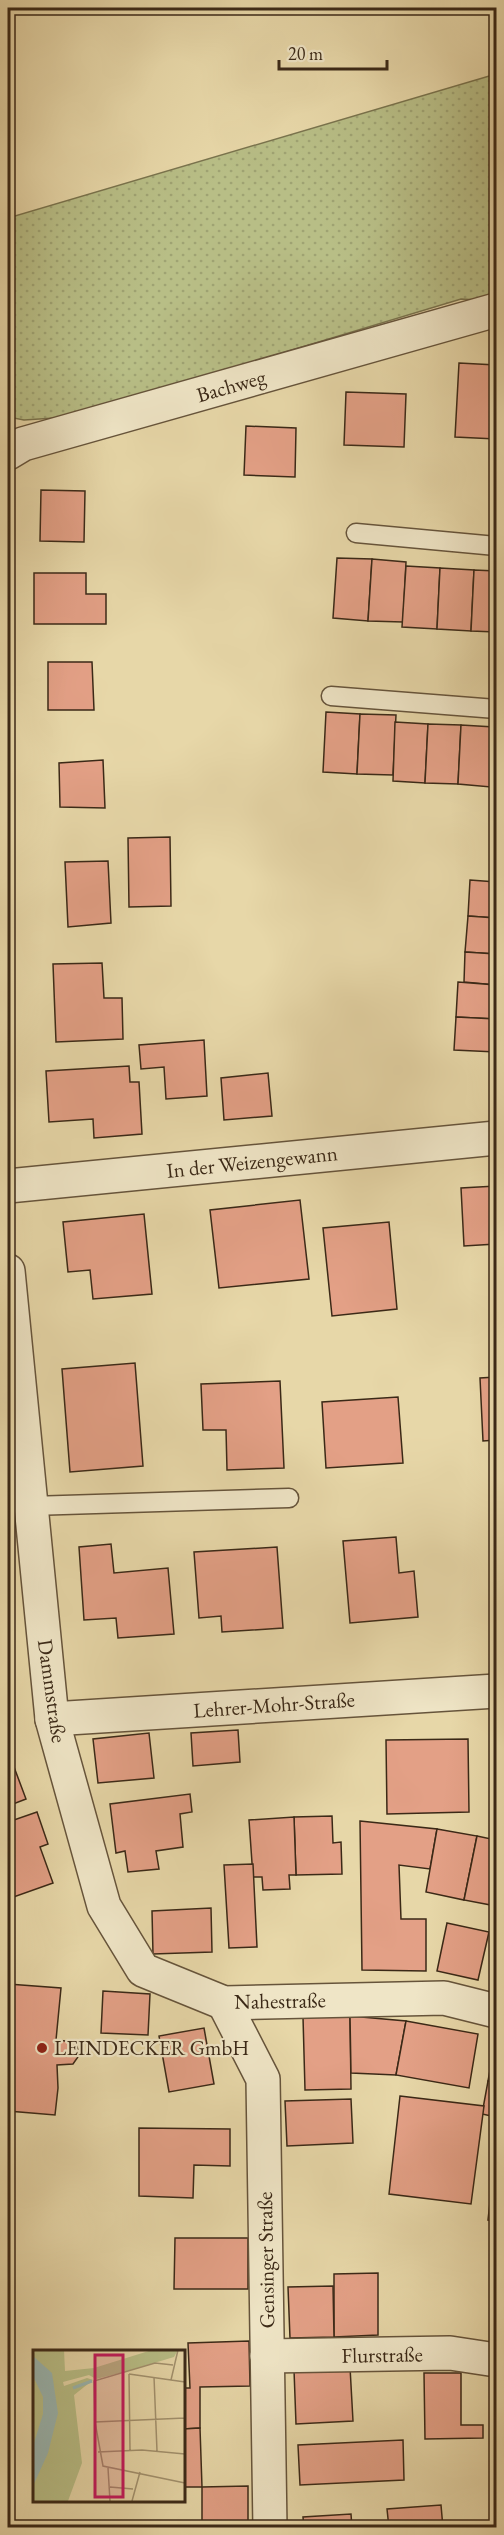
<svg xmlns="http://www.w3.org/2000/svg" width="504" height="2535" font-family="'EB Garamond',serif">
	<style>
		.grass { fill: url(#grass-dots); stroke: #7a744e; stroke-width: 1.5 }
		.building { fill: #e3a086; stroke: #3b2917; stroke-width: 1.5 }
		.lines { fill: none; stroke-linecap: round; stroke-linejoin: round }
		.service-casing { stroke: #66543b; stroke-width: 21 }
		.minor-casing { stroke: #66543b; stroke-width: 36 }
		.service { stroke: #efe5c6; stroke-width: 18 }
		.minor { stroke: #efe5c6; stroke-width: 33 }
		.poi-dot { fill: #8f2418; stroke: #efe5c6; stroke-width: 2 }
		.labels { text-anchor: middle; stroke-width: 4.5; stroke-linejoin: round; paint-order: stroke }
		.street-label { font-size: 21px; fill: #3b2917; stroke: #efe5c6 }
		.poi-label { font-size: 21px; fill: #3b2917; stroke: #efe5c6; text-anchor: start }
		.inset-river { fill: none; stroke: #9ab7b2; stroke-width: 3 }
		.inset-road { fill: none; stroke: #a2916e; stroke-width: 1.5 }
		.view { fill: #c2185b; fill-opacity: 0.15; stroke: #c2185b; stroke-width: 3 }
		.inset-edge { fill: none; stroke: #3b2917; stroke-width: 3 }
	</style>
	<defs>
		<pattern id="grass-dots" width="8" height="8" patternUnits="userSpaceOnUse" patternTransform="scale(1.5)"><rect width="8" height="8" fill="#b8be86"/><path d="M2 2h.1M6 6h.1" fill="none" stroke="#9fa373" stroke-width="1.8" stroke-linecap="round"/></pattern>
	</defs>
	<rect width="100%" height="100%" fill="#e7d7a8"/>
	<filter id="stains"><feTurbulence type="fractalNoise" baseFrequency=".00333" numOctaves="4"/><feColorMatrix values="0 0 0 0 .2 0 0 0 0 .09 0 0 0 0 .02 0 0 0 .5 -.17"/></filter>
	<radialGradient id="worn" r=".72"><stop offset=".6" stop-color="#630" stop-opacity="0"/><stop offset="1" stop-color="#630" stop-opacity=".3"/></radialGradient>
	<path class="grass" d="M 496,74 L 496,301 L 461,299 L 70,417 L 24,420 L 8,417 L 8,218 Z"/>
	<g class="building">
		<path d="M 459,363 L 496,365 L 496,439 L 455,437 Z"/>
		<path d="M 346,392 L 406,394 L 404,447 L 344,445 Z"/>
		<path d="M 246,426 L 296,428 L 295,477 L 244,475 Z"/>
		<path d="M 41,490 L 85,491 L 84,542 L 40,541 Z"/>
		<path d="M 337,558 L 372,559 L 368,621 L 333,618 Z"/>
		<path d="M 372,559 L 406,562 L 403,622 L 368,621 Z"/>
		<path d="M 406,566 L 440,568 L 437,629 L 402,627 Z"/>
		<path d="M 440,568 L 474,570 L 471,631 L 437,629 Z"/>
		<path d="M 474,570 L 496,571 L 496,632 L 471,631 Z"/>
		<path d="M 34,573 L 86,573 L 86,594 L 106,594 L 106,624 L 34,624 Z"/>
		<path d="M 48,662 L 92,662 L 94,710 L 48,710 Z"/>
		<path d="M 326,712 L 360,714 L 357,774 L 323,772 Z"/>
		<path d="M 360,714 L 396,715 L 393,775 L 357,774 Z"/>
		<path d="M 395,722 L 428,724 L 425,783 L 393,781 Z"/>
		<path d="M 428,724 L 461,725 L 458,784 L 425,783 Z"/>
		<path d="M 461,725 L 494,727 L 491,787 L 458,784 Z"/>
		<path d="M 103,760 L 105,808 L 60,807 L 59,763 Z"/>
		<path d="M 170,837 L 171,906 L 129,907 L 128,838 Z"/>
		<path d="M 108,861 L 111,923 L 68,927 L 65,862 Z"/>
		<path d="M 470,880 L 496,882 L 496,918 L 468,916 Z"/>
		<path d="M 468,916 L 496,918 L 496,954 L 465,952 Z"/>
		<path d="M 465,952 L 496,954 L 496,985 L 464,982 Z"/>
		<path d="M 102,963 L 104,998 L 122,998 L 123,1039 L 56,1042 L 53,964 Z"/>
		<path d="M 458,982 L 496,985 L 496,1019 L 456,1017 Z"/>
		<path d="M 456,1017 L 496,1019 L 496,1052 L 454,1050 Z"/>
		<path d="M 204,1040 L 207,1096 L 166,1099 L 164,1067 L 141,1069 L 139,1045 Z"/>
		<path d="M 129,1066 L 130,1082 L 139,1082 L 142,1134 L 94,1138 L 93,1119 L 49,1122 L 46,1071 Z"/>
		<path d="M 268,1073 L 272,1116 L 224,1120 L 221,1078 Z"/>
		<path d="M 496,1186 L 496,1244 L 464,1246 L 461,1188 Z"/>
		<path d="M 300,1200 L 309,1279 L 219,1288 L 210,1210 Z"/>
		<path d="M 144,1214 L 152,1294 L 93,1299 L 90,1270 L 68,1272 L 63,1222 Z"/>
		<path d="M 389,1222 L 397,1309 L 332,1316 L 323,1228 Z"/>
		<path d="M 492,1292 L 496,1292 L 496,1342 Z"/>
		<path d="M 135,1363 L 143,1466 L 70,1472 L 62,1369 Z"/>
		<path d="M 496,1377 L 496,1440 L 483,1441 L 480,1378 Z"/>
		<path d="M 280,1381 L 284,1468 L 227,1470 L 226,1430 L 203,1430 L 201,1384 Z"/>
		<path d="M 398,1397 L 403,1463 L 326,1468 L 322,1402 Z"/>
		<path d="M 496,1477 L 496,1539 L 494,1540 L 491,1478 Z"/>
		<path d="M 396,1537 L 399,1573 L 414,1571 L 418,1617 L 350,1623 L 343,1541 Z"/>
		<path d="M 111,1544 L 114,1573 L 168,1568 L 174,1634 L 118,1638 L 116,1618 L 84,1620 L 79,1547 Z"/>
		<path d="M 277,1547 L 283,1628 L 222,1632 L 221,1616 L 199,1618 L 194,1552 Z"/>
		<path d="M 238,1730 L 240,1762 L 193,1766 L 191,1733 Z"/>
		<path d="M 149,1733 L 154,1778 L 98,1783 L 93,1739 Z"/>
		<path d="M 468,1739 L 469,1812 L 387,1814 L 386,1740 Z"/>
		<path d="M 8,1751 L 26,1799 L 8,1806 Z"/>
		<path d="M 190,1794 L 192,1812 L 180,1814 L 183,1847 L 156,1851 L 159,1869 L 128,1872 L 125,1851 L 116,1853 L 110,1804 Z"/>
		<path d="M 37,1812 L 48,1844 L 40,1847 L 53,1883 L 8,1899 L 8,1822 Z"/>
		<path d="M 332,1816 L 333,1843 L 341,1842 L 342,1874 L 296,1875 L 294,1817 Z"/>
		<path d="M 294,1817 L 296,1875 L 289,1875 L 290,1889 L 263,1890 L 262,1877 L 253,1877 L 249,1820 Z"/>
		<path d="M 360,1821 L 437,1829 L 430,1869 L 399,1865 L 401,1919 L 426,1919 L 426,1971 L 362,1970 Z"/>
		<path d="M 437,1829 L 477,1836 L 464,1900 L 426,1892 Z"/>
		<path d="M 477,1836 L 496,1840 L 496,1906 L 464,1900 Z"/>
		<path d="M 253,1864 L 257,1947 L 229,1948 L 224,1865 Z"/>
		<path d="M 211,1908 L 212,1952 L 153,1954 L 152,1911 Z"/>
		<path d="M 447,1923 L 489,1932 L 478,1980 L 437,1971 Z"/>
		<path d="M 8,1984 L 61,1988 L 56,2040 L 75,2042 L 80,2054 L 73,2064 L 57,2065 L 58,2088 L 55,2115 L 8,2111 Z"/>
		<path d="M 103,1991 L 150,1994 L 148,2035 L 101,2033 Z"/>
		<path d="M 350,2016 L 351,2089 L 305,2090 L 303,2017 Z"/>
		<path d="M 350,2016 L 406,2021 L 396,2075 L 351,2073 Z"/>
		<path d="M 406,2021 L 478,2034 L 469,2088 L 396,2075 Z"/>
		<path d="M 204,2028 L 214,2084 L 169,2092 L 159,2036 Z"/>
		<path d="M 496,2038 L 496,2082 L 488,2081 Z"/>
		<path d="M 488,2081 L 496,2082 L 496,2117 L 482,2114 Z"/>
		<path d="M 400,2096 L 484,2106 L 471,2204 L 389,2194 Z"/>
		<path d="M 351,2099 L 353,2143 L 287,2146 L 285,2101 Z"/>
		<path d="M 139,2128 L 230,2129 L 230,2166 L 194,2165 L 193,2198 L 139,2196 Z"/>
		<path d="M 496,2148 L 496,2221 L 488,2220 Z"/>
		<path d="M 175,2238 L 248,2238 L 248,2289 L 174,2289 Z"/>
		<path d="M 378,2273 L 378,2335 L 334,2337 L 334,2274 Z"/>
		<path d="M 333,2286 L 334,2337 L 290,2338 L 288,2287 Z"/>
		<path d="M 249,2341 L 250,2386 L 200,2387 L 200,2428 L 183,2429 L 183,2388 L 190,2388 L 188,2343 Z"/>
		<path d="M 350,2367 L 353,2421 L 296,2424 L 294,2370 Z"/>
		<path d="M 424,2373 L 461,2373 L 461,2425 L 483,2425 L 483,2438 L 425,2439 Z"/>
		<path d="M 200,2428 L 202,2487 L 183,2487 L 183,2429 Z"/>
		<path d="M 403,2440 L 404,2480 L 300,2485 L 298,2445 Z"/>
		<path d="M 248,2486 L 248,2528 L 202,2528 L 202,2487 Z"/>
		<path d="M 441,2505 L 443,2528 L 389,2528 L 387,2509 Z"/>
		<path d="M 351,2514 L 352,2528 L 304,2528 L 303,2517 Z"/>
	</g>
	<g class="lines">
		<defs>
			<g id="service">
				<path d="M 356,533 L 496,546"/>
				<path d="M 331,696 L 496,709"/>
				<path d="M 31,1506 L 289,1498"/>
			</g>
			<g id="minor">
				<path d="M 8,453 L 23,444 L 496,310"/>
				<path d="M 8,1186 L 496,1138"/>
				<path d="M 8,1271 L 52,1719 L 104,1906 L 143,1970 L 224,2003 L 444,1998 L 496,2011"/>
				<path d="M 52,1719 L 496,1691"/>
				<path d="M 224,2003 L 263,2079 L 270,2528"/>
				<path d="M 267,2356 L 450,2353 L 496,2360"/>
			</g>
		</defs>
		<use href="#service" class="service-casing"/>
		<use href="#minor" class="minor-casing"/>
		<use href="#service" class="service"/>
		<use href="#minor" class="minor"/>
	</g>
	<circle class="poi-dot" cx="42" cy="2048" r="6"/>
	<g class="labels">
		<g class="street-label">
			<text transform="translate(231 386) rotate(-16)" y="7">Bachweg</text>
			<text transform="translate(252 1162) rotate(-6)" y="7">In der Weizengewann</text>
			<text transform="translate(52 1691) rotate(82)" y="7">Dammstraße</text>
			<text transform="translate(274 1705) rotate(-4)" y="7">Lehrer-Mohr-Straße</text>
			<text transform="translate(280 2001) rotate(-1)" y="7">Nahestraße</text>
			<text transform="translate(266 2260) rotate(-91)" y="7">Gensinger Straße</text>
			<text transform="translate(382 2355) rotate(-1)" y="7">Flurstraße</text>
		</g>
		<g class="poi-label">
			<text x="54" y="2055">LEINDECKER GmbH</text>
		</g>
	</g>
	<g transform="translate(33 2350)">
		<rect width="152" height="152" fill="#e7d7a8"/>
		<path d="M 0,0 L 31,0 L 32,21 L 61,18 L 119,0 L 145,0 L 141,7 L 91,22 L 63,29 L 56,25 L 30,32 L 31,36 L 54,28 L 60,30 L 41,45 L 49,113 L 35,151 L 0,151 L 11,19 Z" fill="#b8be86"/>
		<path d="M 0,2 L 11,10 L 26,44 L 40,36 L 42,101 L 29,151 L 0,151 Z" fill="#b8be86"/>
		<path d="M 0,6 L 19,23 L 25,63 L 15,103 L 0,136 L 0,96 L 10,64 L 10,47 L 0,26 Z" fill="#9ab7b2"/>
		<path class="inset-river" d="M 40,38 L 59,31"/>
		<path class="inset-road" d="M 140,15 L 122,13 L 61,31 L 62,72 L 70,116 L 152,133M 96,24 L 97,100M 96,24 L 152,32M 121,27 L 124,101M 138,30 L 145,0M 152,48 L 152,83M 62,72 L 152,68M 65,102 L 109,100 L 152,104M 75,118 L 77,151M 77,137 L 100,139M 99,151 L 107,122"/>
		<path class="view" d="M 62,5 L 90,5 L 90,147 L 62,147 Z"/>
		<rect width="152" height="152" class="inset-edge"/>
	</g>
	<rect width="504" height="2535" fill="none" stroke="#e7d7a8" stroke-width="30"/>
	<rect x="9" y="9" width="486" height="2517" fill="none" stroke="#3b2917" stroke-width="3"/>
	<rect x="15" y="15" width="474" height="2505" fill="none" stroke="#3b2917" stroke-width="1.5"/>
	<path d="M279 60v9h108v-9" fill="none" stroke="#3b2917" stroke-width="3"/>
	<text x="288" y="60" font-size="18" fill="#3b2917" stroke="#efe5c6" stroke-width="4.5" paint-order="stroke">20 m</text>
	<rect width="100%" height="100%" filter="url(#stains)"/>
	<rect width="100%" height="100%" fill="url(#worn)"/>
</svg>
